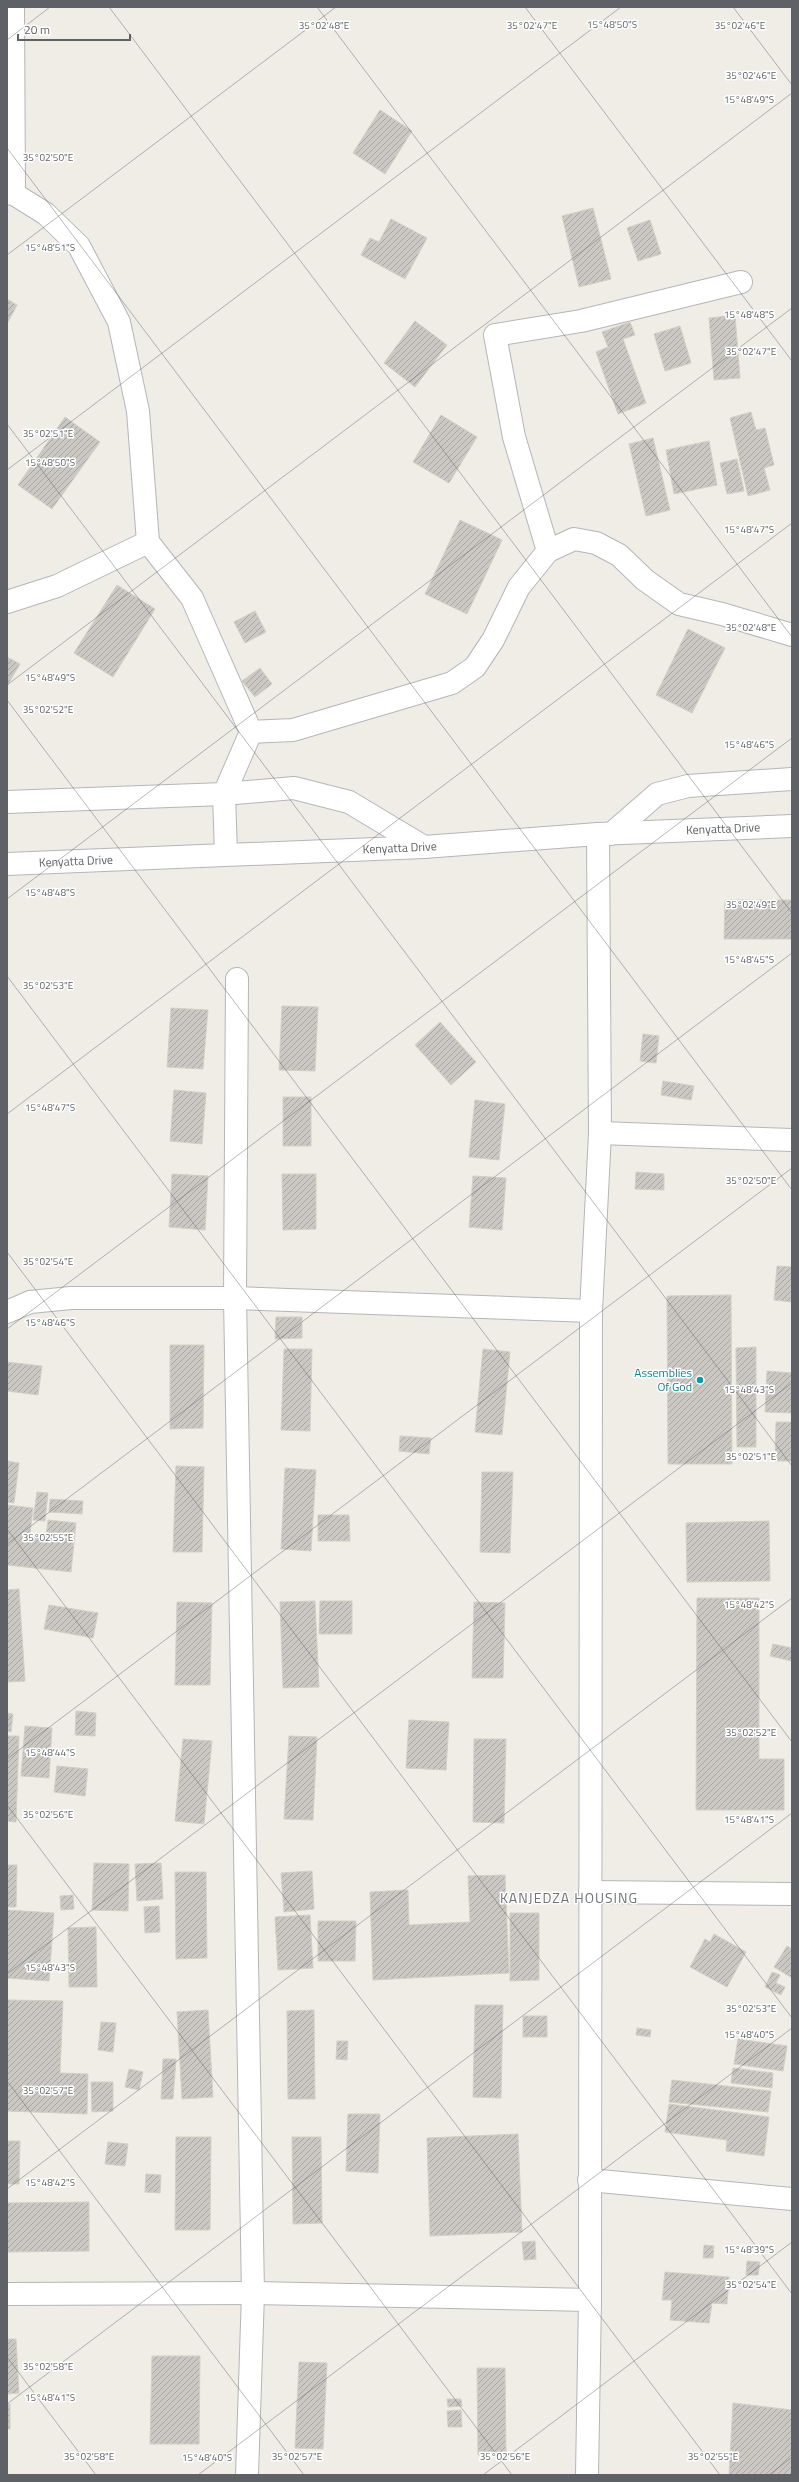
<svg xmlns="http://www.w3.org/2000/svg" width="799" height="2482" font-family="'Titillium Web',sans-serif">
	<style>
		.building { fill: url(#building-hatch); stroke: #d3cfc5 }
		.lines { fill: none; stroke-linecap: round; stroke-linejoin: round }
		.street-casing { stroke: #b3b6ba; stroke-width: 24 }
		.secondary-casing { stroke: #b3b5ba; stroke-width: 24 }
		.street { stroke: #fff; stroke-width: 22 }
		.secondary { stroke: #fff; stroke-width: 22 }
		.ticks { fill: none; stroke: #5e6165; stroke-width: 1; stroke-opacity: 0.45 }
		.culture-dot { fill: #0f9aa8; stroke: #fff; stroke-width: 1.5 }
		.labels { text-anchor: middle; stroke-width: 3; stroke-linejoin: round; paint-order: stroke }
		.street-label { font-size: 12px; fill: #5e6165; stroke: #fff }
		.culture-label { font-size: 12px; fill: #0d838f; stroke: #fff; text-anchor: end }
		.quarter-label { font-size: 14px; letter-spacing: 1px; fill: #6f7377; stroke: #fff }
		.ticks-label { font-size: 10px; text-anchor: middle; fill: #5e6165; stroke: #fff; stroke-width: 3; stroke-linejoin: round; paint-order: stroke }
	</style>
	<defs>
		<pattern id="building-hatch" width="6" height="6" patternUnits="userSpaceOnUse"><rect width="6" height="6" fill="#cbc8c3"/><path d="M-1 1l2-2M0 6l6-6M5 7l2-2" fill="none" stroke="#a8a6a2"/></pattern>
	</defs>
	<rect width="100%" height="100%" fill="#efede6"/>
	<g class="building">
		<path d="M 380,110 L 412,131 L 385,174 L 353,153 Z"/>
		<path d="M 593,208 L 611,279 L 579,287 L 562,216 Z"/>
		<path d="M 391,219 L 427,238 L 405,279 L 361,255 L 370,238 L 379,242 Z"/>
		<path d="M 650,220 L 661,254 L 638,261 L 627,228 Z"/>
		<path d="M 7,299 L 17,305 L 7,324 Z"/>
		<path d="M 735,315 L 740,378 L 714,380 L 709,318 Z"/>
		<path d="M 415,321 L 447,345 L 415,387 L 384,363 Z"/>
		<path d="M 630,322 L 635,335 L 623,339 L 646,403 L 618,414 L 596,352 L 608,347 L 602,332 Z"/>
		<path d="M 680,326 L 691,363 L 665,371 L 654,334 Z"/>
		<path d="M 751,412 L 756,430 L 765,428 L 774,465 L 764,468 L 770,490 L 748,496 L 730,418 Z"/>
		<path d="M 441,415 L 477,437 L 449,483 L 413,462 Z"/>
		<path d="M 65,417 L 100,442 L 52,509 L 18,485 Z"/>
		<path d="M 653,438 L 670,510 L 646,516 L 629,444 Z"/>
		<path d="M 709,441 L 717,485 L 674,494 L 666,450 Z"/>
		<path d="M 737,459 L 744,491 L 727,494 L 720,463 Z"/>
		<path d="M 460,520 L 502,540 L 467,614 L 425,594 Z"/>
		<path d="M 117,585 L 155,609 L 113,677 L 74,653 Z"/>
		<path d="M 255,611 L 266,632 L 245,643 L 234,622 Z"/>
		<path d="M 688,629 L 725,648 L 692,713 L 656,695 Z"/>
		<path d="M 7,657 L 20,664 L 7,686 Z"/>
		<path d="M 260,668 L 272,684 L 255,697 L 242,681 Z"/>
		<path d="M 725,900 L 792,900 L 792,939 L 724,939 Z"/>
		<path d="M 282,1006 L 318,1007 L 315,1071 L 279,1070 Z"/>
		<path d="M 171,1008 L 208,1010 L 203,1069 L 167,1067 Z"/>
		<path d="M 440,1022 L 476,1062 L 451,1085 L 415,1045 Z"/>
		<path d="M 643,1034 L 659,1036 L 656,1063 L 640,1061 Z"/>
		<path d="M 663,1081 L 694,1086 L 691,1100 L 661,1095 Z"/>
		<path d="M 174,1090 L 206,1093 L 202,1144 L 170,1141 Z"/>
		<rect x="283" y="1097" width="28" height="49"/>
		<path d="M 475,1100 L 505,1104 L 499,1160 L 469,1157 Z"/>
		<path d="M 636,1172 L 664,1174 L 664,1190 L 635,1189 Z"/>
		<path d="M 172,1174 L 208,1176 L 205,1230 L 169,1227 Z"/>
		<path d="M 282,1174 L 316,1174 L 316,1229 L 283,1230 Z"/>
		<path d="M 473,1176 L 506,1178 L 502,1230 L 469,1227 Z"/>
		<path d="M 777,1266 L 792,1267 L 791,1302 L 774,1300 Z"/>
		<path d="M 731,1295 L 732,1464 L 668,1464 L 667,1296 Z"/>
		<path d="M 276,1317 L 302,1317 L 302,1338 L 275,1339 Z"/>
		<path d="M 170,1345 L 204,1345 L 203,1428 L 170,1429 Z"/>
		<path d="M 756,1347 L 756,1447 L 737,1447 L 736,1348 Z"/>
		<path d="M 284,1349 L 312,1349 L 310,1431 L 281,1430 Z"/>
		<path d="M 483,1349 L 510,1352 L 502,1435 L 475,1432 Z"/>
		<path d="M 7,1362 L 42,1366 L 38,1395 L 7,1391 Z"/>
		<path d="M 767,1371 L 792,1373 L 792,1413 L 765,1412 Z"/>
		<path d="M 776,1422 L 792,1422 L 792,1461 L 775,1461 Z"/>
		<path d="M 400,1436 L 431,1438 L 429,1454 L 399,1451 Z"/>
		<path d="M 7,1461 L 19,1463 L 14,1503 L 7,1502 Z"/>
		<path d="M 176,1466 L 204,1467 L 202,1552 L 173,1552 Z"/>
		<path d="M 285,1468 L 316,1470 L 311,1551 L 281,1549 Z"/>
		<path d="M 482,1472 L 513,1472 L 510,1553 L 480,1552 Z"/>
		<path d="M 37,1492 L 48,1493 L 45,1521 L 33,1520 Z"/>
		<path d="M 50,1499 L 83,1501 L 82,1514 L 49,1512 Z"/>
		<path d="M 7,1505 L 33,1508 L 30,1534 L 46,1536 L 48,1520 L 76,1523 L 71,1572 L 7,1565 Z"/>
		<path d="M 318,1515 L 349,1515 L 350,1541 L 318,1541 Z"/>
		<path d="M 769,1521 L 770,1581 L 687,1582 L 686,1523 Z"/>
		<path d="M 19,1589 L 25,1681 L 7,1682 L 7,1590 Z"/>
		<path d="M 697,1598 L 759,1598 L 759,1759 L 784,1759 L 784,1810 L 696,1810 Z"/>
		<path d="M 315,1601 L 319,1687 L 283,1688 L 280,1602 Z"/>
		<path d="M 320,1601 L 352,1601 L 352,1634 L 319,1634 Z"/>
		<path d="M 177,1602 L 212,1603 L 210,1685 L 175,1685 Z"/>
		<path d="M 474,1602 L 505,1603 L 503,1678 L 472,1678 Z"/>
		<path d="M 49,1605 L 98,1613 L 93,1638 L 44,1629 Z"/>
		<path d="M 773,1644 L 792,1648 L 792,1661 L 770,1656 Z"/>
		<path d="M 76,1711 L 96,1713 L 95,1736 L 75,1735 Z"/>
		<path d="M 7,1713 L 13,1714 L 11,1732 L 7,1731 Z"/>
		<path d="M 409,1720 L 449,1722 L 446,1770 L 406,1768 Z"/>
		<path d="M 25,1726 L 52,1728 L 49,1778 L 21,1776 Z"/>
		<path d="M 7,1736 L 19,1736 L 16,1822 L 7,1821 Z"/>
		<path d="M 289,1736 L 317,1737 L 313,1820 L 284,1819 Z"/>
		<path d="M 183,1739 L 212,1741 L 204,1824 L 175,1821 Z"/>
		<path d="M 474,1739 L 506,1739 L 504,1823 L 473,1822 Z"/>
		<path d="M 57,1766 L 88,1769 L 85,1796 L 54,1792 Z"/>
		<path d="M 94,1863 L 129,1864 L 128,1911 L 92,1910 Z"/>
		<path d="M 161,1863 L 163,1899 L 137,1901 L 135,1864 Z"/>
		<path d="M 7,1865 L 17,1865 L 16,1907 L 7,1907 Z"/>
		<path d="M 312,1871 L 314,1909 L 284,1912 L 281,1873 Z"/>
		<path d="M 175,1872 L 206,1872 L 207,1958 L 176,1959 Z"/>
		<path d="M 505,1875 L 509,1973 L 373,1980 L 370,1892 L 408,1890 L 409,1925 L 470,1922 L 468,1876 Z"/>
		<path d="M 73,1895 L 74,1909 L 61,1910 L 60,1896 Z"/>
		<path d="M 159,1906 L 160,1932 L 145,1933 L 144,1907 Z"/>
		<path d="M 7,1910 L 54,1913 L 49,1981 L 7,1978 Z"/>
		<path d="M 510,1913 L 539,1913 L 539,1980 L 510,1981 Z"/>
		<path d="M 310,1915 L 313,1968 L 278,1970 L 275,1917 Z"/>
		<path d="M 318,1921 L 356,1921 L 355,1961 L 318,1961 Z"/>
		<path d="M 96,1927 L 97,1987 L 69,1987 L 68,1928 Z"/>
		<path d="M 714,1934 L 746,1952 L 727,1987 L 690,1967 L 705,1939 L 710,1942 Z"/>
		<path d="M 787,1946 L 792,1949 L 792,1978 L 774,1967 Z"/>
		<path d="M 772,1972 L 780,1975 L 776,1983 L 785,1987 L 781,1995 L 765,1987 Z"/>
		<path d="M 7,2000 L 63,2001 L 60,2073 L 88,2074 L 87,2114 L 7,2111 Z"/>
		<path d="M 475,2005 L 503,2005 L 501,2098 L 473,2097 Z"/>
		<path d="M 208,2010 L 213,2097 L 182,2099 L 177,2012 Z"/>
		<path d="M 314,2010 L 315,2099 L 288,2099 L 287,2011 Z"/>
		<rect x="523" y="2016" width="24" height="21"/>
		<path d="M 101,2022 L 116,2023 L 113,2052 L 98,2050 Z"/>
		<path d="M 637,2028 L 651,2030 L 650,2037 L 636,2035 Z"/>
		<path d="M 738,2039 L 787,2046 L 783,2071 L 734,2064 Z"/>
		<path d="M 337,2041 L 348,2041 L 347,2060 L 336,2059 Z"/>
		<path d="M 163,2059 L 176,2059 L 173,2099 L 161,2099 Z"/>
		<path d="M 733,2068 L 773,2073 L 772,2088 L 731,2083 Z"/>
		<path d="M 129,2069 L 143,2072 L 139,2090 L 125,2087 Z"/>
		<path d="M 672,2080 L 771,2091 L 768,2112 L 669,2102 Z"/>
		<path d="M 91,2082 L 113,2082 L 113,2111 L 92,2112 Z"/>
		<path d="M 669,2104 L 769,2117 L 764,2156 L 726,2151 L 727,2140 L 665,2132 Z"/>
		<path d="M 348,2114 L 380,2114 L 378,2173 L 346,2171 Z"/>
		<path d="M 518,2134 L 522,2232 L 430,2236 L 427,2138 Z"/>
		<path d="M 176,2137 L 211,2137 L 210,2230 L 175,2230 Z"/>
		<path d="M 292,2137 L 321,2137 L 322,2223 L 293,2224 Z"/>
		<path d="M 7,2141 L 20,2141 L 19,2184 L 7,2184 Z"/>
		<path d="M 108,2142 L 128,2144 L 125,2166 L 105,2164 Z"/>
		<path d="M 146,2174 L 161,2175 L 160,2193 L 145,2192 Z"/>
		<path d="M 89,2202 L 89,2251 L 7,2252 L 7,2203 Z"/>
		<path d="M 535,2241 L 536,2259 L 524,2260 L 522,2242 Z"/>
		<path d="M 704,2245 L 714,2246 L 713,2258 L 703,2258 Z"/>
		<path d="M 747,2261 L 760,2262 L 758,2275 L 746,2275 Z"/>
		<path d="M 665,2272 L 729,2277 L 727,2304 L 712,2303 L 709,2323 L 670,2320 L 672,2300 L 662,2300 Z"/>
		<path d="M 7,2339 L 16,2339 L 19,2393 L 7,2394 Z"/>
		<path d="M 152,2356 L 200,2356 L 199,2444 L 150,2444 Z"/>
		<path d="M 299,2362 L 327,2363 L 323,2449 L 295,2448 Z"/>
		<path d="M 477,2368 L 505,2368 L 506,2455 L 478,2455 Z"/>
		<path d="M 447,2399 L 461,2399 L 462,2406 L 448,2407 Z"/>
		<path d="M 733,2403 L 792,2410 L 792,2475 L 729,2475 Z"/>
		<rect x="7" y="2404" width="3" height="25"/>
		<path d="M 461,2410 L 462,2427 L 448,2427 L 447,2411 Z"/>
	</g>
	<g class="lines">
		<defs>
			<g id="street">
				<path d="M 13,7 L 14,194"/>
				<path d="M 7,193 L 14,194 L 46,214 L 79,246 L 119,322 L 138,411 L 148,542 L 192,598 L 251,732 L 224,794 L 226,854"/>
				<path d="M 548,551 L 514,437 L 495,335 L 581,321 L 741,282"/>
				<path d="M 7,602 L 57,586 L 148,542"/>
				<path d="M 251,732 L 293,730 L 452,683 L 475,667 L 493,640 L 519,587 L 548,551 L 574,539 L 596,543 L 619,555 L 645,580 L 679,604 L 722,614 L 792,635"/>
				<path d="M 7,802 L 224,794 L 294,788 L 349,802 L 424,847"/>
				<path d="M 611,834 L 657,794 L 688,786 L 792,779"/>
				<path d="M 237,979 L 235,1298 L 253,2293 L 247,2475"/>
				<path d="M 600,1133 L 792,1140"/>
				<path d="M 7,1312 L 30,1302 L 71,1298 L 235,1298 L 591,1311"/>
				<path d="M 590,1892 L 792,1894"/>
				<path d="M 589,2180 L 792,2199"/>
				<path d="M 7,2294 L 253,2293 L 590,2300"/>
				<path d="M 587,2475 L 590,2300 L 591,1311 L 600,1133 L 598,834"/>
			</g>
			<g id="secondary">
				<path id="s1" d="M 7,864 L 424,847 L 598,834 L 792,826"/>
			</g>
		</defs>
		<use href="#street" class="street-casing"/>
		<use href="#secondary" class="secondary-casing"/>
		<use href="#street" class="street"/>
		<use href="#secondary" class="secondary"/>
	</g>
	<path class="ticks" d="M 109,7 L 792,913M 317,7 L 792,637M 525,7 L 792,361M 733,7 L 792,85M 7,40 L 50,7M 7,148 L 792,1190M 7,255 L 336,7M 7,424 L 792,1466M 7,470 L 621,7M 7,685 L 792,93M 7,700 L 792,1742M 7,899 L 792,308M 7,976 L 792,2018M 7,1114 L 792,523M 7,1252 L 792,2294M 7,1329 L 792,738M 7,1529 L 720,2475M 7,1544 L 792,953M 7,1759 L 792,1168M 7,1805 L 512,2475M 7,1974 L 792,1383M 7,2081 L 304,2475M 7,2189 L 792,1598M 7,2357 L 96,2475M 7,2404 L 792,1813M 198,2475 L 792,2028M 483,2475 L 792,2242M 769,2475 L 792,2457"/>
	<circle class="culture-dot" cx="700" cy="1380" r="4"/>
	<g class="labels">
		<g class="street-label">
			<text dy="4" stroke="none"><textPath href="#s1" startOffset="717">Kenyatta Drive</textPath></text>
			<text dy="4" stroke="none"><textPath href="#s1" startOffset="393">Kenyatta Drive</textPath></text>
			<text dy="4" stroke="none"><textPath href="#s1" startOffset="69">Kenyatta Drive</textPath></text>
		</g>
		<g class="culture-label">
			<text x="692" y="1377">Assemblies<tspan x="692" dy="14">Of God</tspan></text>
		</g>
		<g class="quarter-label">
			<text x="569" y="1903">KANJEDZA HOUSING</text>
		</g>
	</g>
	<g class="ticks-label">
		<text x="612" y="28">15°48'50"S</text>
		<text x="324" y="29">35°02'48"E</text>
		<text x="532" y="29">35°02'47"E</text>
		<text x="740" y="29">35°02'46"E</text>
		<text x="751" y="79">35°02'46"E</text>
		<text x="749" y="103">15°48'49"S</text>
		<text x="48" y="161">35°02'50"E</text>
		<text x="50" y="251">15°48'51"S</text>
		<text x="749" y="318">15°48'48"S</text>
		<text x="751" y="355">35°02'47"E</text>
		<text x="48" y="437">35°02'51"E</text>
		<text x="50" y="466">15°48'50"S</text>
		<text x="749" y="533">15°48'47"S</text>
		<text x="751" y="631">35°02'48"E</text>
		<text x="50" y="681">15°48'49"S</text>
		<text x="48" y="713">35°02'52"E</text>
		<text x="749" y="748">15°48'46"S</text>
		<text x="50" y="896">15°48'48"S</text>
		<text x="751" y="908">35°02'49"E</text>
		<text x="749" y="963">15°48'45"S</text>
		<text x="48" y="989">35°02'53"E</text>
		<text x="50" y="1111">15°48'47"S</text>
		<text x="751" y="1184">35°02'50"E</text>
		<text x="48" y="1265">35°02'54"E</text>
		<text x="50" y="1326">15°48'46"S</text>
		<text x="749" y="1393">15°48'43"S</text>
		<text x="751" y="1460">35°02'51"E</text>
		<text x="48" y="1541">35°02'55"E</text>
		<text x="749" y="1608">15°48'42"S</text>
		<text x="751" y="1736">35°02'52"E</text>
		<text x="50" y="1756">15°48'44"S</text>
		<text x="48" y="1818">35°02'56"E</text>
		<text x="749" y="1823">15°48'41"S</text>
		<text x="50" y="1971">15°48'43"S</text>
		<text x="751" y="2012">35°02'53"E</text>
		<text x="749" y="2038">15°48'40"S</text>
		<text x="48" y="2094">35°02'57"E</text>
		<text x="50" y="2186">15°48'42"S</text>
		<text x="749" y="2253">15°48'39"S</text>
		<text x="751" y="2288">35°02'54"E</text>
		<text x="48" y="2370">35°02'58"E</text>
		<text x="50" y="2401">15°48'41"S</text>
		<text x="89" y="2460">35°02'58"E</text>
		<text x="297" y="2460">35°02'57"E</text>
		<text x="505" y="2460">35°02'56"E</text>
		<text x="713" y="2460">35°02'55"E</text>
		<text x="207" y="2461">15°48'40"S</text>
	</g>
	<rect width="799" height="2482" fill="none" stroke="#5e6165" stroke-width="16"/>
	<path d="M18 34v6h112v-6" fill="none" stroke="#5e6165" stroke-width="2"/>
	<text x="24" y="34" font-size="12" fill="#5e6165" stroke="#ffffff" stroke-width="3" paint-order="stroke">20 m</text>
</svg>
